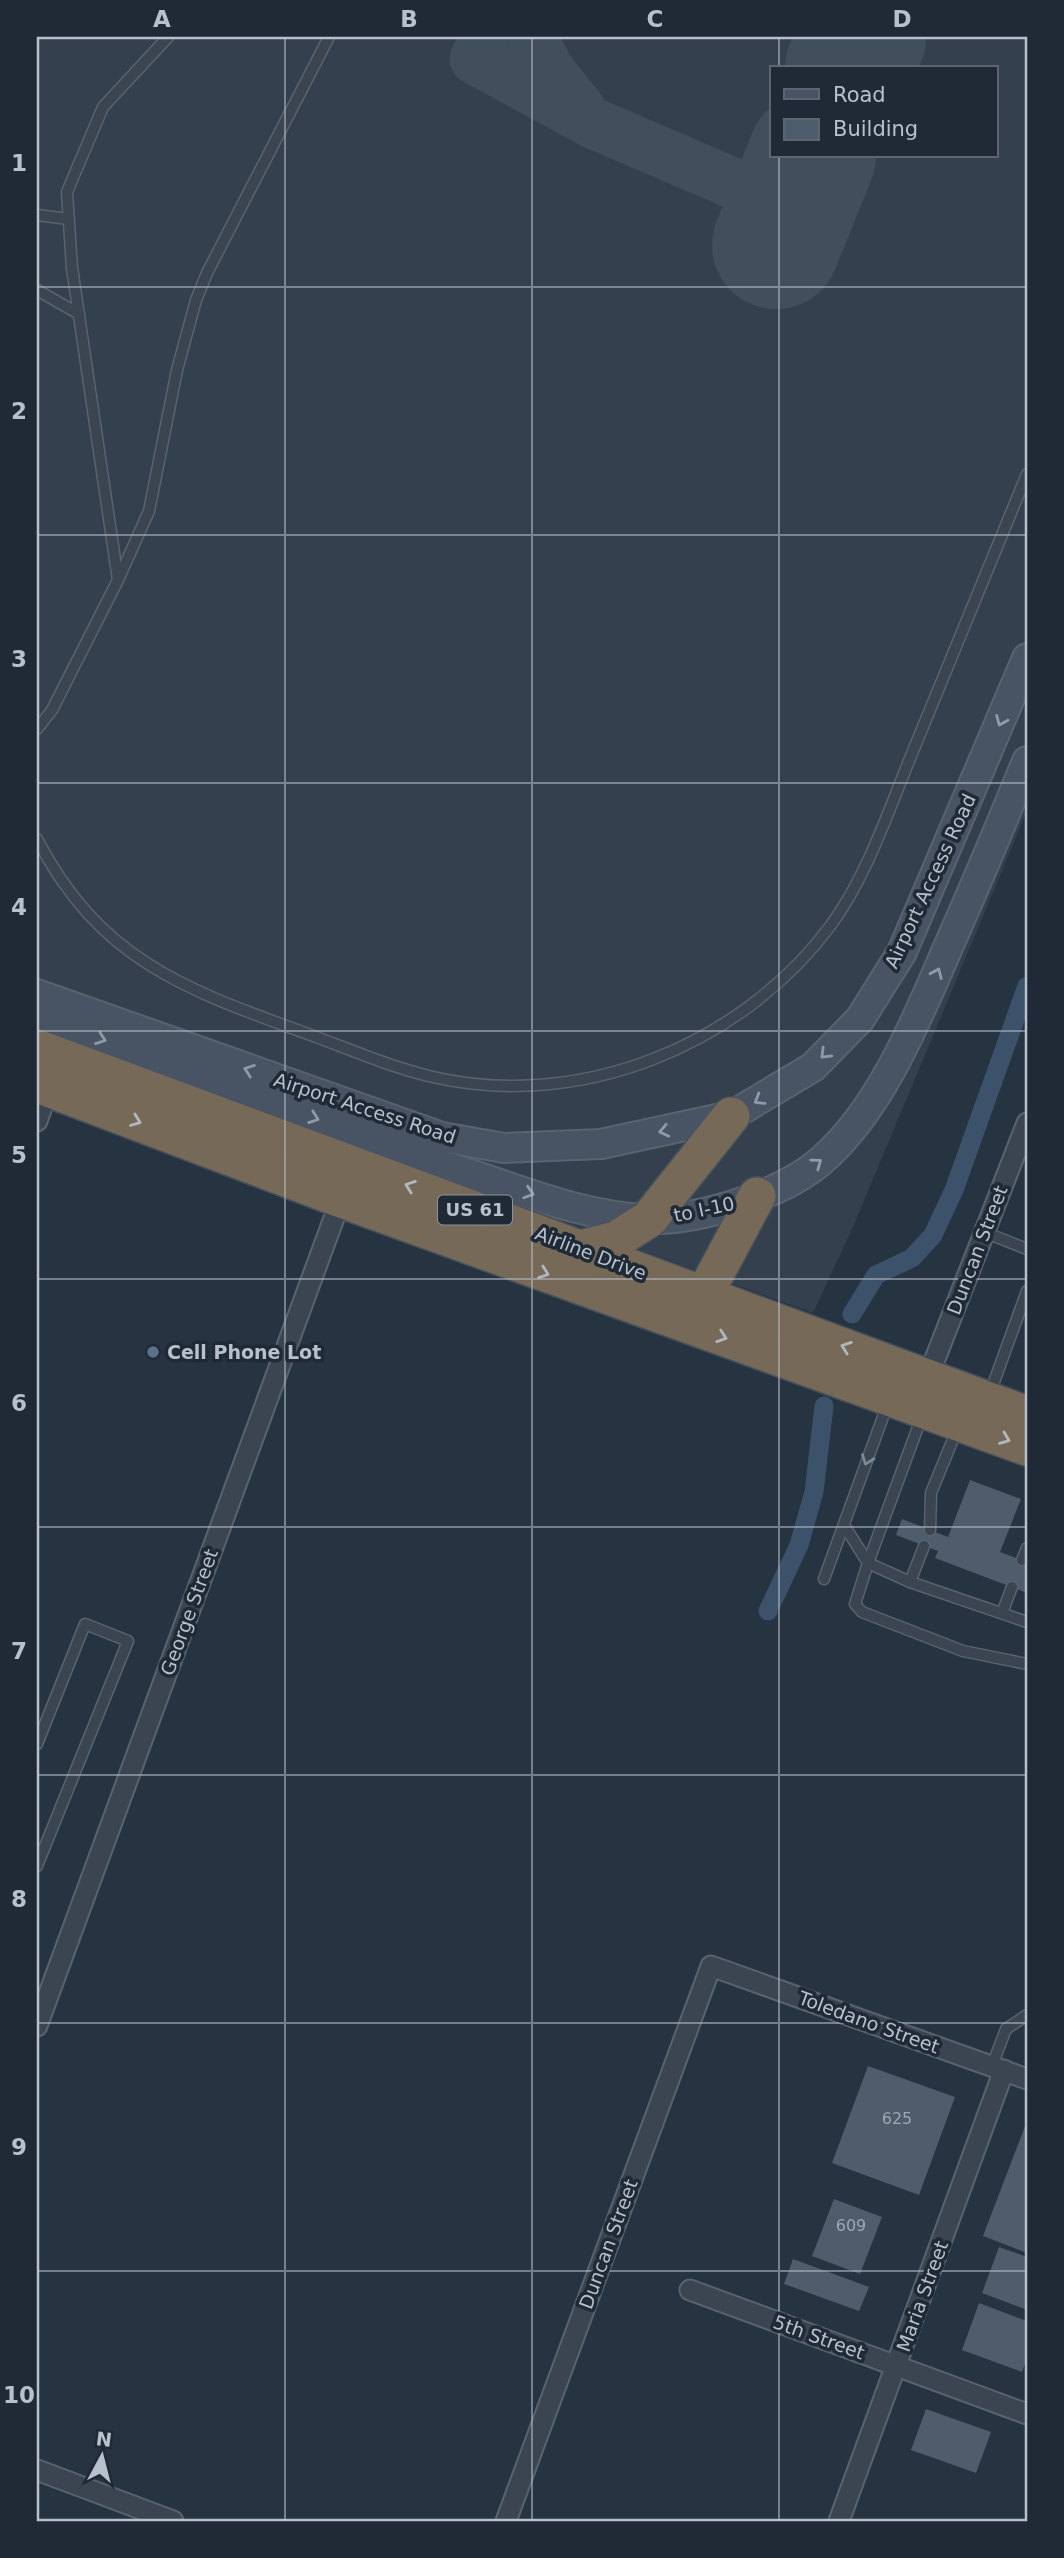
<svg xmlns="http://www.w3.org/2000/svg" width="1064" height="2558" font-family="'DejaVu Sans',sans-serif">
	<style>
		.airport { fill: #34404e; fill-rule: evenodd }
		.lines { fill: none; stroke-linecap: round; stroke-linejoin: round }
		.canal { stroke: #3b526a; stroke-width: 19 }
		.taxiway { stroke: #414e5c; stroke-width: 51 }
		.runway { stroke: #414e5c; stroke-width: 128 }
		.building { fill: #4f5c6c }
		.lane-casing { stroke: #58636e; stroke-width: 13 }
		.street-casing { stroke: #58636e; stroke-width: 23 }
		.secondary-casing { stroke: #58636e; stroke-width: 32 }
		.highway-casing { stroke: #45505b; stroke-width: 40 }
		.lane { stroke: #3a4551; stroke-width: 10 }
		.street { stroke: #3a4551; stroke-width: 19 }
		.secondary { stroke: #485464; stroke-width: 28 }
		.highway { stroke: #776957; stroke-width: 37 }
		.oneway { stroke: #909aa7 }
		.oneway2 { stroke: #b1b7bf }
		.oneway3 { stroke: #7f8994 }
		.grid { fill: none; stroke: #b7c0cb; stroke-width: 2; stroke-opacity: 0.55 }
		.service-dot { fill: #5c6f8a; stroke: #1f2a36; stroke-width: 2.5 }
		.labels { text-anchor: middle; stroke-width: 7; stroke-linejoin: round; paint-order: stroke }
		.number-label { font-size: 16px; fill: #9da7b3 }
		.shield { fill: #1f2a36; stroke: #89939e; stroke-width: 2 }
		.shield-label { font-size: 18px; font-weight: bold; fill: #b7c0cb }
		.street-label { font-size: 19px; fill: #b7c0cb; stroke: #1f2a36 }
		.poi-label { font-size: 19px; font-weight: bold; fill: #b7c0cb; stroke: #1f2a36; text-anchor: start }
		.neatline { fill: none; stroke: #b7c0cb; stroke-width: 2.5 }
		.grid-label { font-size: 23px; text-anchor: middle; font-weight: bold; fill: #b7c0cb }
	</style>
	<rect width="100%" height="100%" fill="#263341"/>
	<path class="airport" d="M 37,37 L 1027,37 L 1027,811 L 853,1227 L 813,1313 L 37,1030 ZM 772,68 L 996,68 L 996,156 L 772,156 Z"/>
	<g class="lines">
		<g class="canal">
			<path d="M 852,1314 L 876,1275 L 912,1258 L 933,1235 L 954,1190 L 1027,986"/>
			<path d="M 768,1611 L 799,1545 L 814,1492 L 824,1406"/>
		</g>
		<g class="taxiway">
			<path d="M 485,37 L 475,59 L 595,124 L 791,208"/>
			<path d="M 532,37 L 548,69 L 581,110"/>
		</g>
		<g class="runway">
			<path d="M 849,68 L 862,37"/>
			<path d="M 776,245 L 812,156"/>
		</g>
	</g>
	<g class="building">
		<path d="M 970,1480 L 1021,1499 L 1000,1552 L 1027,1562 L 1027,1593 L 935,1558 L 938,1551 L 896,1535 L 902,1519 L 948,1537 Z"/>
		<path d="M 868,2066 L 955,2097 L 919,2195 L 832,2163 Z"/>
		<path d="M 1027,2121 L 1027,2253 L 983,2236 Z"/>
		<path d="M 834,2199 L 882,2217 L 860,2274 L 812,2256 Z"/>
		<path d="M 999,2247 L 1027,2257 L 1027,2310 L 982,2293 Z"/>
		<path d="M 793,2259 L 869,2287 L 859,2311 L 784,2284 Z"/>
		<path d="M 979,2303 L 1027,2321 L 1027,2358 L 1022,2372 L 962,2350 Z"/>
		<path d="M 926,2409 L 991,2432 L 976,2473 L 911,2450 Z"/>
	</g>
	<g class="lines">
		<defs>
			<g id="lane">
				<path d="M 37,215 L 68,219"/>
				<path d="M 37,290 L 79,314"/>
				<path d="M 118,580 L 72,268 L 67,192 L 103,107 L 168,37"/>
				<path d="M 37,729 L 52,710 L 118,580 L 149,511 L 177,370 L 196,300 L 207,273 L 329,37"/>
				<path d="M 37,839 C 103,966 194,992 319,1038 C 356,1052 394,1068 433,1077 C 581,1111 742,1045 831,925 C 868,874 889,809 913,751 C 951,659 989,566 1027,474"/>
				<path d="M 984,1232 L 1027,1249"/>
				<path d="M 990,1393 L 1027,1291"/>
				<path d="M 922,1416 L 868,1563 L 910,1582 L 1027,1622"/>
				<path d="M 844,1525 L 868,1563 L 855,1604 L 862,1612 L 963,1651 L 1027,1664"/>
				<path d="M 930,1530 L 931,1493 L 958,1427"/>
				<path d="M 1022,1560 L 1027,1548"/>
				<path d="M 824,1579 L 888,1403"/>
				<path d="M 910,1582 L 924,1546"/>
				<path d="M 1002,1613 L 1012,1587"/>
				<path d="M 37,1744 L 85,1624 L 128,1641 L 37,1866"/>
				<path d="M 992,2066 L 1006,2029 L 1027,2015"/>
			</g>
			<g id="street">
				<path d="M 37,1121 L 51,1082"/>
				<path d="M 928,1377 L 1027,1123"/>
				<path d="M 37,2026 L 341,1199"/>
				<path d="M 690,2290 L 1027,2414"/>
				<path d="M 37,2470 L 173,2521"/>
				<path d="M 506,2521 L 711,1966 L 1027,2079"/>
				<path d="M 839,2521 L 1004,2070"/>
			</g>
			<g id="secondary">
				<path d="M 37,994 L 442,1137 L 504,1148 L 601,1144 L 731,1116 L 813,1067 L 860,1019 L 902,952 L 1027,658"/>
				<path d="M 37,1016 C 180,1069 322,1125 467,1173 C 526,1192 585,1217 648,1219 C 698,1221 784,1194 822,1160 C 882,1108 918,1016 949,945 C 976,884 1002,822 1027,761"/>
			</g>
			<g id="highway">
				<path d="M 37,1048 L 1027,1415"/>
				<path d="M 37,1084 L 341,1199 L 1027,1447"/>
				<path d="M 581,1249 L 616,1240 L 649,1219 L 731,1116"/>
				<path d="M 683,1304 L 704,1295 L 757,1196"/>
			</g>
		</defs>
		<use href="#lane" class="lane-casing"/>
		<use href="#street" class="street-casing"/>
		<use href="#secondary" class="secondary-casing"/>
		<use href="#highway" class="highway-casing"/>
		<use href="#lane" class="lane"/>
		<use href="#street" class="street"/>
		<use href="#secondary" class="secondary"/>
		<use href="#highway" class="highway"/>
	</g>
	<defs><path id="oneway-chevron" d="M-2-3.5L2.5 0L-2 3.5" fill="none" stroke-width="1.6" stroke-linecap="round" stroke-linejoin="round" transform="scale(1.75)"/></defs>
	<g class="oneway">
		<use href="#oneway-chevron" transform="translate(1001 721) rotate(113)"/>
		<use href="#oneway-chevron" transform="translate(937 973) rotate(-66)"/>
		<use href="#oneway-chevron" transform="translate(101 1039) rotate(20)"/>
		<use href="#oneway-chevron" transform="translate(825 1054) rotate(135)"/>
		<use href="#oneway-chevron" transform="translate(249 1070) rotate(-160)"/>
		<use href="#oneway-chevron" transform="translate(759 1100) rotate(149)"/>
		<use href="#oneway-chevron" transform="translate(314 1118) rotate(20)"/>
		<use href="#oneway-chevron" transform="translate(664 1131) rotate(168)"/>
		<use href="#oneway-chevron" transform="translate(817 1163) rotate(-36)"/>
		<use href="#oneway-chevron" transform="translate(529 1193) rotate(18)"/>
	</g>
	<g class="oneway2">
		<use href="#oneway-chevron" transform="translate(136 1121) rotate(21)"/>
		<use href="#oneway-chevron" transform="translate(410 1186) rotate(-160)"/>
		<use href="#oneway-chevron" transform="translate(544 1273) rotate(20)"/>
		<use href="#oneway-chevron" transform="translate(722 1337) rotate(19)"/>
		<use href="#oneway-chevron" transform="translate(846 1347) rotate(-160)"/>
		<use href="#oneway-chevron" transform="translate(1005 1439) rotate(21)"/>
	</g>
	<use class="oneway3" href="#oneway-chevron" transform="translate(867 1460) rotate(110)"/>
	<path class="grid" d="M 285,37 L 285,2521M 532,37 L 532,2521M 779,37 L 779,68M 779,156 L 779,2521M 37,287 L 1027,287M 37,535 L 1027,535M 37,783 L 1027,783M 37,1031 L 1027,1031M 37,1279 L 1027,1279M 37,1527 L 1027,1527M 37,1775 L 1027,1775M 37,2023 L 1027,2023M 37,2271 L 1027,2271"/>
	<circle class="service-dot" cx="153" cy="1352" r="7"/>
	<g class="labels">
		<g class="number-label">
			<text x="897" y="2124">625</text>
			<text x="851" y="2231">609</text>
		</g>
		<rect class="shield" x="438" y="1195.5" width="74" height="29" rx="5"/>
		<g class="shield-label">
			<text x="475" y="1216">US 61</text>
		</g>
		<g class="street-label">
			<text transform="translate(930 881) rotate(-65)" y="7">Airport Access Road</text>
			<text transform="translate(365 1108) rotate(18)" y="7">Airport Access Road</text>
			<text transform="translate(704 1209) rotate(-12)" y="7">to I-10</text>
			<text transform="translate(977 1250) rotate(-69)" y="7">Duncan Street</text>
			<text transform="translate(591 1253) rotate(21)" y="7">Airline Drive</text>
			<text transform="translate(189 1612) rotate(-70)" y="7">George Street</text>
			<text transform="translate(869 2022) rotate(20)" y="7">Toledano Street</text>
			<text transform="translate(608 2244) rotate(-70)" y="7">Duncan Street</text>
			<text transform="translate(922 2296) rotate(-70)" y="7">Maria Street</text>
			<text transform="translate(819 2337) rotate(20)" y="7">5th Street</text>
		</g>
		<g class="poi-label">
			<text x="167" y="1359">Cell Phone Lot</text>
		</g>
	</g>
	<rect width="1064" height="2558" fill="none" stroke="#1f2a36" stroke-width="77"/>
	<rect x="770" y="66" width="228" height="91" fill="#1f2a36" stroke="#5c6672" stroke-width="2"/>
	<rect x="784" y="89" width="35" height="10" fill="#485464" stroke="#5c6672" stroke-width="2"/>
	<text x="833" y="102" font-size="21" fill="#b7c0cb">Road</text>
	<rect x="784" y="119" width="35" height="21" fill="#4f5c6c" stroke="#5c6672" stroke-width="2"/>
	<text x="833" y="136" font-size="21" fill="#b7c0cb">Building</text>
	<g transform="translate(102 2456) rotate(7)" stroke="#1f2a36" stroke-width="5" paint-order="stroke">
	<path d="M0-5L12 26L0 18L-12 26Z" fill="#b7c0cb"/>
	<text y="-10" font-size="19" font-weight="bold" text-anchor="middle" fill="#b7c0cb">N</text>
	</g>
	<rect x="38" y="38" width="988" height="2482" class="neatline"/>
	<g class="grid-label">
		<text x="162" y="27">A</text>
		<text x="409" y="27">B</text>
		<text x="655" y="27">C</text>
		<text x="902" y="27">D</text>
		<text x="19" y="171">1</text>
		<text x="19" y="419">2</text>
		<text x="19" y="667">3</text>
		<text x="19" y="915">4</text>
		<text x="19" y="1163">5</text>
		<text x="19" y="1411">6</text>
		<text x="19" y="1659">7</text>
		<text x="19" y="1907">8</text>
		<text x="19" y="2155">9</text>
		<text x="19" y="2403">10</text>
	</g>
</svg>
